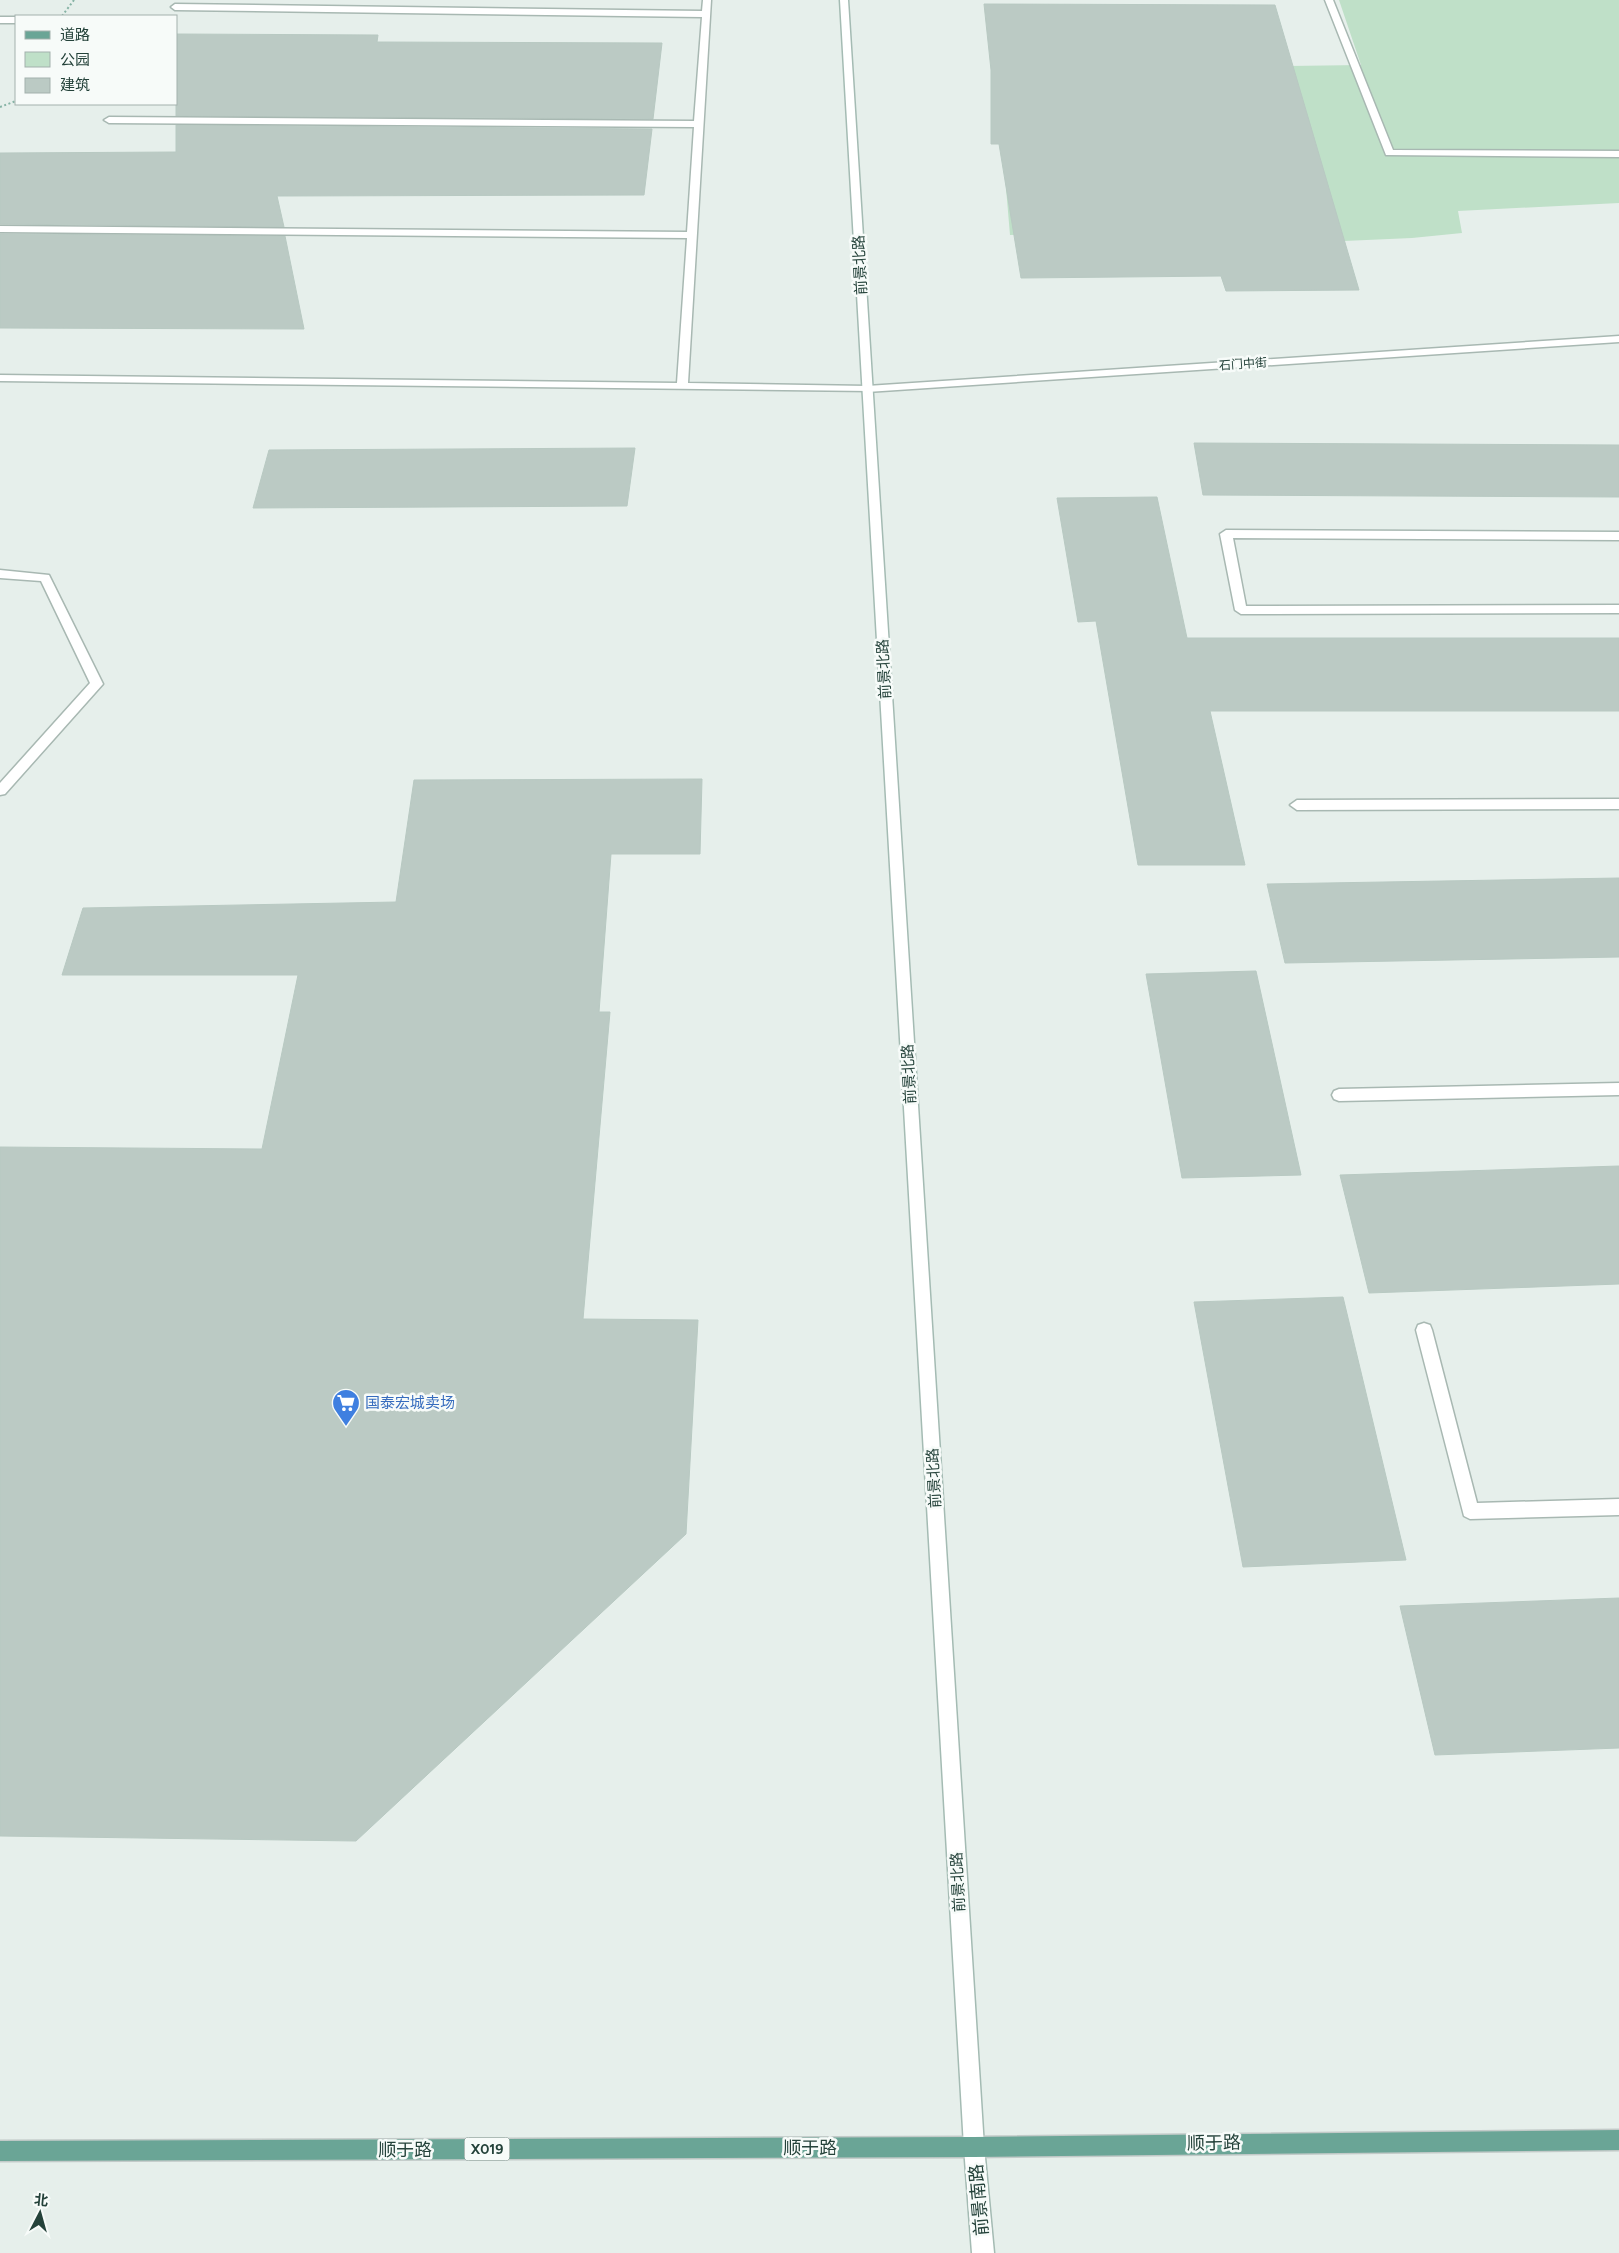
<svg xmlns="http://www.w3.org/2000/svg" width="1619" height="2253" font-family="Figtree,'Noto Sans SC',sans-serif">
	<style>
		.green { fill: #bfe0c8 }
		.building { fill: #bbcac4; stroke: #b8c9c2 }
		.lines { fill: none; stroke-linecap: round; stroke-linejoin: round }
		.lane-casing { stroke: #a8b8b2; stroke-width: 3 }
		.street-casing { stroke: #a8b8b2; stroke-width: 3 }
		.secondary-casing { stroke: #a4bbb3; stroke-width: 3 }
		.primary-casing { stroke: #c2cac8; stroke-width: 3 }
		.path { stroke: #86b3a5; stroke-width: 2; stroke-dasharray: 2 2.5; stroke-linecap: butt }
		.lane { fill: #fff; fill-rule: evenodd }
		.street { fill: #fff; fill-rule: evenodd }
		.secondary { fill: #fff; fill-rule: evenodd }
		.primary { fill: #6aa596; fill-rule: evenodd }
		.labels { text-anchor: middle; stroke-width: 5; stroke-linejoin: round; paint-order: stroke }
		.far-street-label { font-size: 12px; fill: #24423a; stroke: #f7fbf9 }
		.shield { fill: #f7fbf9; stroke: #637a73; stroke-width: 1 }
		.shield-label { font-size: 14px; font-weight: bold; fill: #24423a }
		.street-label { font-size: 15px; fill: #24423a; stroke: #f7fbf9 }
		.shop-label { font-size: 15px; fill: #366cbe; stroke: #f7fbf9; text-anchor: start }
		.near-street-label { font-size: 18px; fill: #24423a; stroke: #f7fbf9 }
	</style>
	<rect width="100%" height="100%" fill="#e6efeb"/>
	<path class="green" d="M 1339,0 L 1619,0 L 1619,203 L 1458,211 L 1462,233 L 1412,238 L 1252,245 L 1251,229 L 1010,235 L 996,70 L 1361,65 Z"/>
	<g class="building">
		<path d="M 984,4 L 1275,5 L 1359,290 L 1226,291 L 1221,276 L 1021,278 L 999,144 L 991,144 L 991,70 Z"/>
		<path d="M 176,34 L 378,35 L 377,42 L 662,43 L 653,119 L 176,116 Z"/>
		<path d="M 176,125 L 652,129 L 644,195 L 277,196 L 284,227 L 0,224 L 0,153 L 176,152 Z"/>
		<path d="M 0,234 L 285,236 L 304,329 L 0,328 Z"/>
		<path d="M 1194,443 L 1619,445 L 1619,497 L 1203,495 Z"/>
		<path d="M 635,448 L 627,506 L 253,508 L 269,450 Z"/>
		<path d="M 1157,497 L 1187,638 L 1619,638 L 1619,711 L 1210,711 L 1245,865 L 1138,865 L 1096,621 L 1078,622 L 1057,498 Z"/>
		<path d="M 702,779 L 700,854 L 611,854 L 599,1012 L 610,1012 L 583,1319 L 698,1320 L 686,1534 L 356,1841 L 0,1836 L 0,1147 L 262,1149 L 298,975 L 62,975 L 83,908 L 396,902 L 414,780 Z"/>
		<path d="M 1619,878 L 1619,957 L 1285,963 L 1267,884 Z"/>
		<path d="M 1256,971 L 1301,1175 L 1182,1178 L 1146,974 Z"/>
		<path d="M 1619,1166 L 1619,1284 L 1369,1293 L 1340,1175 Z"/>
		<path d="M 1343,1297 L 1406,1560 L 1243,1567 L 1194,1302 Z"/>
		<path d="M 1619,1598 L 1619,1748 L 1435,1755 L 1400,1606 Z"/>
	</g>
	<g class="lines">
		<defs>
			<g id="lane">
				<path d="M 703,0 L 711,0 L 688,383 L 867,386 L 872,389 L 871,391 L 0,381 L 0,375 L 677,383 L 687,238 L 0,232 L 0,226 L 687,232 L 694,127 L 109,123 L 104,120 L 109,117 L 694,121 L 702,17 L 175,10 L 171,7 L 175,4 L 702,11 Z"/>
				<path d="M 1325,0 L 1333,0 L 1393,150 L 1619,151 L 1619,157 L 1386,155 Z"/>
				<rect x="0" y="17" width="16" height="6"/>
				<path d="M 1226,530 L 1619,532 L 1619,540 L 1233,538 L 1246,606 L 1619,605 L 1619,613 L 1241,614 L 1235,610 L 1220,534 Z"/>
				<path d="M 0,570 L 49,575 L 103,684 L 5,794 L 0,795 L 0,783 L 90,683 L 41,581 L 0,578 Z"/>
				<path d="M 1619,799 L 1619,809 L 1297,810 L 1290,805 L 1297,800 Z"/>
				<path d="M 1619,1083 L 1619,1095 L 1339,1101 L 1334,1099 L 1332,1095 L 1334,1091 L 1339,1089 Z"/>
				<path d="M 1424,1323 L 1430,1325 L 1432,1330 L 1477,1503 L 1619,1499 L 1619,1515 L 1470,1519 L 1464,1516 L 1416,1330 L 1418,1325 Z"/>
			</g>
			<path id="street" d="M 1619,336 L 1619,342 L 867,392 L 862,389 L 867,386 Z"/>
			<path id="secondary" d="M 840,0 L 848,0 L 984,2147 L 994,2253 L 972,2253 L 964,2147 Z"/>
			<path id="primary" d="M 1619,2130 L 1619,2150 L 974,2157 L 0,2161 L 0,2141 L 974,2137 Z"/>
		</defs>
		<use href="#lane" class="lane-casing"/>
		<use href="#street" class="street-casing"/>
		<use href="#secondary" class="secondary-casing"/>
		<use href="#primary" class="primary-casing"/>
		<g class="path">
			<path d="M 62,16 L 74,0"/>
			<path d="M 0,107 L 16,101"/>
		</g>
		<use href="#lane" class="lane"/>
		<use href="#street" class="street"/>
		<use href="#secondary" class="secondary"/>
		<use href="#primary" class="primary"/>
	</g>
	<defs>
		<symbol id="supermarket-pin" viewBox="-11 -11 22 30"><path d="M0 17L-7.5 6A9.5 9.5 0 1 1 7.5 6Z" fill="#3f7fe0" stroke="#f7fbf9"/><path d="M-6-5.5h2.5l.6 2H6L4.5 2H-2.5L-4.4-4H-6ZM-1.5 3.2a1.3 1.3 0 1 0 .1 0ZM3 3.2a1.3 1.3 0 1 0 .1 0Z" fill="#fff"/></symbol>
	</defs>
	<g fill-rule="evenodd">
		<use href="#supermarket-pin" x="330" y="1387" width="32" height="43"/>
	</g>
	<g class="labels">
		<g class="far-street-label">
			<text transform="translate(1243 364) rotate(-4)" y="4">石门中街</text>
		</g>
		<rect class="shield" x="464.5" y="2137.5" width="45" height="23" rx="4"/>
		<g class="shield-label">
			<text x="487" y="2154">X019</text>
		</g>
		<g class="street-label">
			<text transform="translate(860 265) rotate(-93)" y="5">前景北路</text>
			<text transform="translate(884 669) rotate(-93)" y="5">前景北路</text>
			<text transform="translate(909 1074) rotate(-93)" y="5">前景北路</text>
			<text transform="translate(934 1478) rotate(-93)" y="5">前景北路</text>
			<text transform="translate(958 1882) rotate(-93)" y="5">前景北路</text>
		</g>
		<g class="shop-label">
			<text x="365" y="1408">国泰宏城卖场</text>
		</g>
		<g class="near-street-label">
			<text transform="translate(1214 2143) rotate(-1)" y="6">顺于路</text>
			<text x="810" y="2154">顺于路</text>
			<text x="405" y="2156">顺于路</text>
			<text transform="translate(979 2200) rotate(-95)" y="6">前景南路</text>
		</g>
	</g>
	<rect x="15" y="15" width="162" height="90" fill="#f7fbf9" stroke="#a3b1ad"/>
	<rect x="25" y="31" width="25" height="8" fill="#6aa596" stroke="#a3b1ad"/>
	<text x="60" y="40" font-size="15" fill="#24423a">道路</text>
	<rect x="25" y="52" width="25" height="15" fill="#bfe0c8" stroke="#a3b1ad"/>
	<text x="60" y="65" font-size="15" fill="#24423a">公园</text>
	<rect x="25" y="78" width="25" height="15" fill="#bbcac4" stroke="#a3b1ad"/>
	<text x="60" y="90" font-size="15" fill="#24423a">建筑</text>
	<g transform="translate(40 2213) rotate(6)" stroke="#f7fbf9" stroke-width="4" paint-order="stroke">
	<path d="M0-4L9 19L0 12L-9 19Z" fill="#24423a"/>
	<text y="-8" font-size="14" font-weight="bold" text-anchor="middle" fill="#24423a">北</text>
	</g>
</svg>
